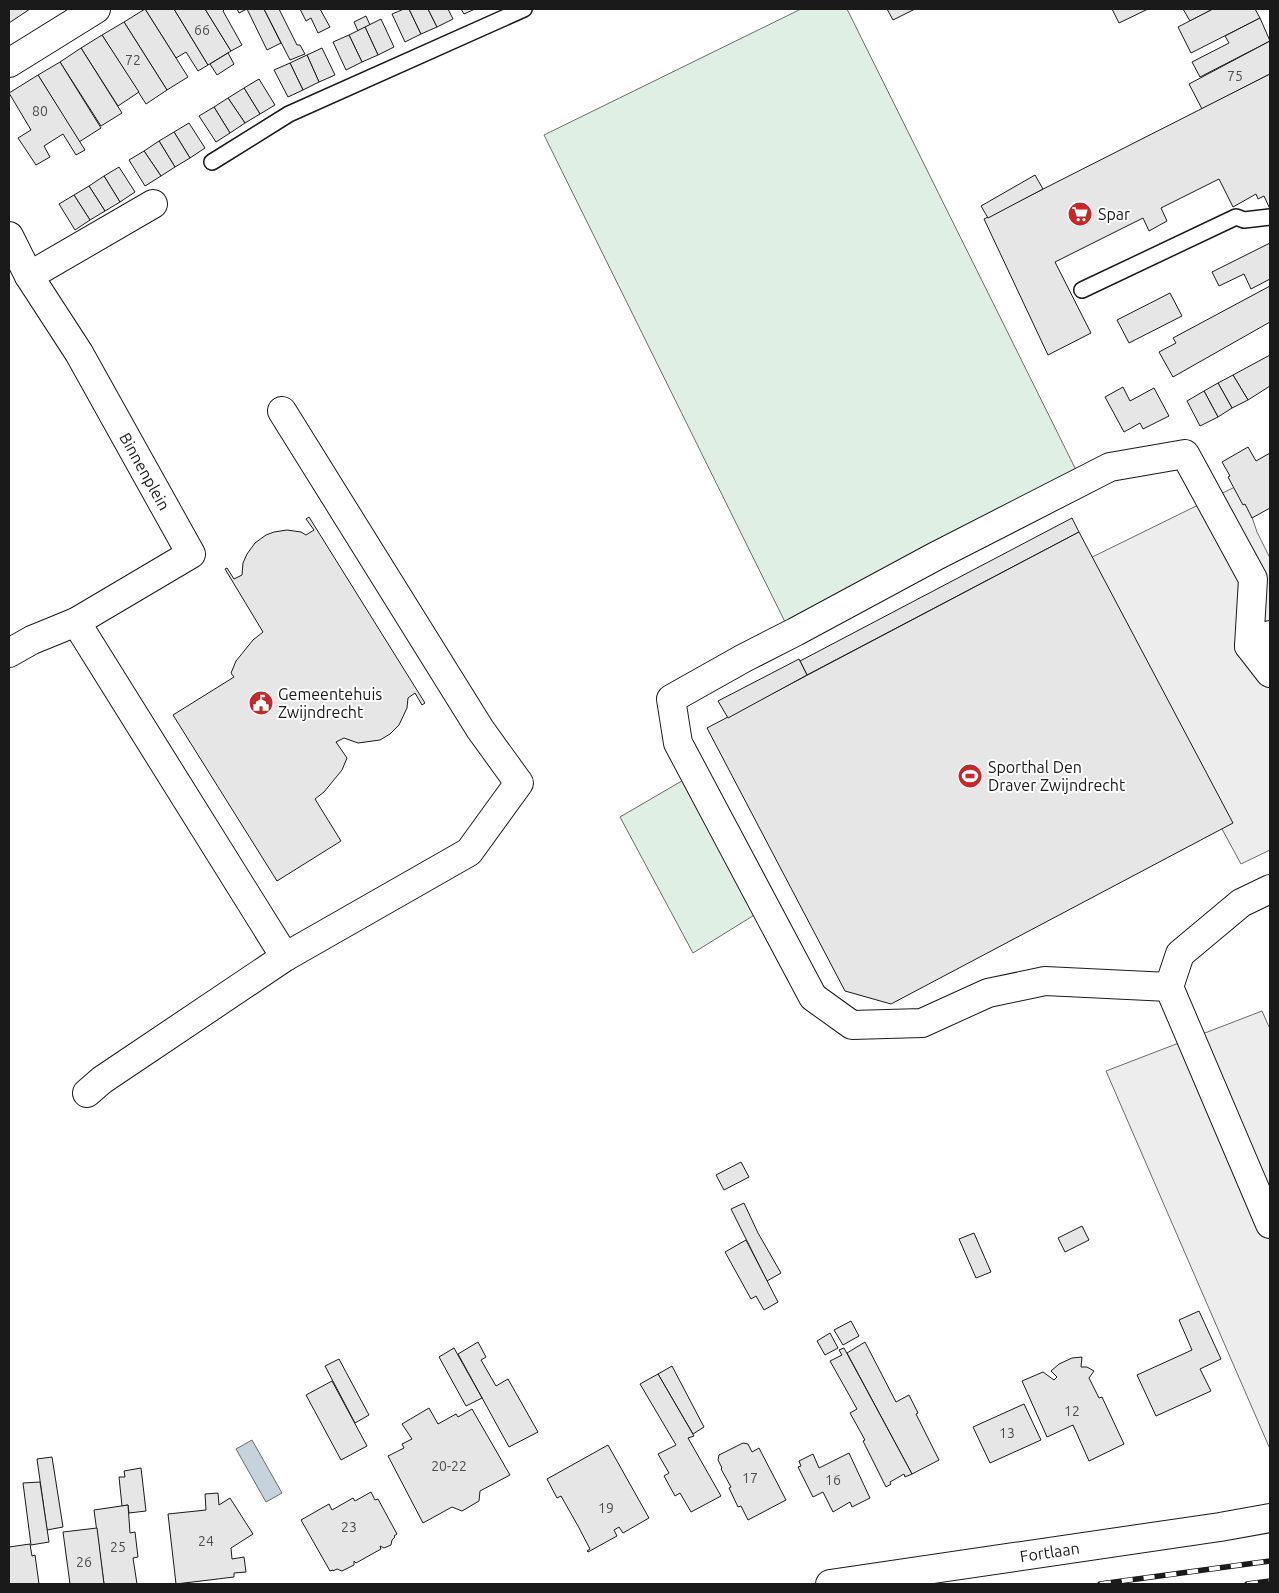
<svg xmlns="http://www.w3.org/2000/svg" width="1279" height="1593" font-family="Ubuntu,sans-serif">
	<style>
		.green { fill: #e0efe3; stroke: #6a6a6a }
		.parking { fill: #ededed; stroke: #6a6a6a }
		.water { fill: #c6d2dc; stroke: #6a6a6a }
		.building { fill: #e6e6e6; stroke: #1a1a1a }
		.lines { fill: none; stroke-linecap: round; stroke-linejoin: round }
		.lane-casing { stroke: #1a1a1a; stroke-width: 18 }
		.street-casing { stroke: #1a1a1a; stroke-width: 30 }
		.lane { stroke: #fff; stroke-width: 15 }
		.street { stroke: #fff; stroke-width: 28 }
		.rail-casing { stroke: #1a1a1a; stroke-width: 5.5 }
		.rail { stroke: #fff; stroke-width: 4; stroke-dasharray: 11; stroke-linecap: butt }
		.labels { text-anchor: middle; stroke-width: 4; stroke-linejoin: round; paint-order: stroke }
		.number-label { font-size: 14px; fill: #4d4d4d }
		.poi-label { font-size: 16px; fill: #1a1a1a; stroke: #fff; text-anchor: start }
		.street-label { font-size: 16px; fill: #1a1a1a; stroke: #fff }
	</style>
	<rect width="100%" height="100%" fill="#fff"/>
	<g class="green">
		<path d="M 801,9 L 847,9 L 1080,478 L 786,624 L 544,135 Z"/>
		<path d="M 692,775 L 764,909 L 693,953 L 620,817 Z"/>
	</g>
	<g class="parking">
		<path d="M 1241,484 L 1257,532 L 1270,558 L 1270,850 L 1241,864 L 1078,564 Z"/>
		<path d="M 1262,1011 L 1270,1029 L 1270,1449 L 1106,1071 Z"/>
	</g>
	<path class="water" d="M 252,1440 L 282,1493 L 266,1502 L 236,1449 Z"/>
	<g class="building">
		<path d="M 9,9 L 30,9 L 9,23 Z"/>
		<path d="M 145,9 L 174,9 L 208,65 L 198,71 L 186,52 L 176,58 Z"/>
		<path d="M 145,9 L 188,77 L 167,90 L 124,22 Z"/>
		<path d="M 174,9 L 205,9 L 231,51 L 208,65 Z"/>
		<path d="M 205,9 L 225,9 L 223,11 L 242,45 L 231,51 Z"/>
		<path d="M 237,9 L 264,9 L 281,43 L 267,50 L 247,9 L 239,13 Z"/>
		<path d="M 264,9 L 279,9 L 297,45 L 300,45 L 305,54 L 290,60 Z"/>
		<path d="M 300,9 L 320,9 L 330,27 L 318,33 L 311,18 L 306,21 Z"/>
		<path d="M 404,9 L 409,9 L 421,34 L 405,42 L 392,14 Z"/>
		<path d="M 409,9 L 428,9 L 437,27 L 421,34 Z"/>
		<path d="M 428,9 L 448,9 L 453,19 L 437,27 Z"/>
		<path d="M 461,9 L 475,9 L 464,14 Z"/>
		<path d="M 887,9 L 915,9 L 893,20 Z"/>
		<path d="M 1112,9 L 1148,9 L 1119,23 Z"/>
		<path d="M 1183,9 L 1213,9 L 1190,21 Z"/>
		<path d="M 1213,9 L 1255,9 L 1260,18 L 1191,53 L 1178,27 Z"/>
		<path d="M 366,16 L 370,25 L 358,31 L 354,22 Z"/>
		<path d="M 1260,18 L 1270,41 L 1200,77 L 1192,62 L 1229,43 L 1225,36 Z"/>
		<path d="M 381,19 L 394,47 L 378,55 L 365,27 Z"/>
		<path d="M 124,22 L 167,90 L 146,104 L 102,35 Z"/>
		<path d="M 365,27 L 378,55 L 362,62 L 349,35 Z"/>
		<path d="M 102,35 L 139,92 L 118,106 L 81,48 Z"/>
		<path d="M 349,35 L 362,62 L 346,70 L 333,42 Z"/>
		<path d="M 1270,41 L 1270,74 L 1202,109 L 1189,84 Z"/>
		<path d="M 81,48 L 122,113 L 101,126 L 60,62 Z"/>
		<path d="M 322,48 L 335,75 L 319,82 L 307,55 Z"/>
		<path d="M 228,53 L 234,64 L 217,75 L 210,64 Z"/>
		<path d="M 307,55 L 319,82 L 303,90 L 290,63 Z"/>
		<path d="M 60,62 L 101,128 L 79,142 L 38,75 Z"/>
		<path d="M 290,63 L 303,90 L 288,97 L 274,70 Z"/>
		<path d="M 1270,74 L 1270,209 L 1264,196 L 1258,199 L 1256,194 L 1233,207 L 1219,179 L 1161,208 L 1167,221 L 1149,231 L 1143,218 L 1055,262 L 1091,333 L 1048,355 L 984,219 Z"/>
		<path d="M 38,75 L 85,150 L 76,155 L 63,134 L 44,146 L 50,157 L 36,165 L 18,138 L 31,130 L 9,93 Z"/>
		<path d="M 259,79 L 275,105 L 260,114 L 244,88 Z"/>
		<path d="M 244,88 L 260,114 L 245,123 L 228,98 Z"/>
		<path d="M 228,98 L 245,123 L 230,133 L 214,107 Z"/>
		<path d="M 214,107 L 230,133 L 216,142 L 199,116 Z"/>
		<path d="M 189,123 L 205,148 L 190,158 L 174,132 Z"/>
		<path d="M 174,132 L 190,158 L 175,167 L 159,141 Z"/>
		<path d="M 159,141 L 175,167 L 161,176 L 144,151 Z"/>
		<path d="M 144,151 L 161,176 L 145,186 L 129,160 Z"/>
		<path d="M 119,167 L 135,192 L 120,202 L 104,176 Z"/>
		<path d="M 1035,175 L 1043,189 L 988,218 L 981,206 Z"/>
		<path d="M 104,176 L 120,202 L 105,211 L 89,186 Z"/>
		<path d="M 89,186 L 105,211 L 90,220 L 74,195 Z"/>
		<path d="M 74,195 L 90,220 L 75,230 L 59,204 Z"/>
		<path d="M 1270,243 L 1270,279 L 1251,289 L 1244,274 L 1219,286 L 1212,272 Z"/>
		<path d="M 1270,286 L 1270,322 L 1173,377 L 1159,352 L 1176,343 L 1173,338 Z"/>
		<path d="M 1170,293 L 1182,316 L 1129,343 L 1117,320 Z"/>
		<path d="M 1270,355 L 1270,386 L 1248,400 L 1233,375 Z"/>
		<path d="M 1233,375 L 1248,400 L 1232,408 L 1218,383 Z"/>
		<path d="M 1218,383 L 1232,408 L 1218,417 L 1204,391 Z"/>
		<path d="M 1123,387 L 1130,401 L 1154,388 L 1169,416 L 1143,429 L 1140,423 L 1124,432 L 1105,397 Z"/>
		<path d="M 1204,391 L 1218,417 L 1200,426 L 1187,401 Z"/>
		<path d="M 1248,447 L 1256,461 L 1270,453 L 1270,508 L 1252,518 L 1245,504 L 1243,505 L 1228,477 L 1230,476 L 1222,462 Z"/>
		<path d="M 309,517 L 425,703 L 422,705 L 415,693 L 408,698 L 407,708 L 399,725 L 390,734 L 380,740 L 358,743 L 344,738 L 336,742 L 347,758 L 342,770 L 324,792 L 315,799 L 341,841 L 277,881 L 173,715 L 234,677 L 231,673 L 236,661 L 253,640 L 263,632 L 225,569 L 227,568 L 234,579 L 242,575 L 243,563 L 247,554 L 255,543 L 266,535 L 274,532 L 287,530 L 301,532 L 306,535 L 314,530 L 306,519 Z"/>
		<path d="M 1072,518 L 1079,532 L 807,675 L 800,661 Z"/>
		<path d="M 1079,532 L 1233,823 L 891,1004 L 845,991 L 707,728 Z"/>
		<path d="M 799,659 L 807,675 L 728,718 L 718,701 Z"/>
		<path d="M 741,1162 L 749,1177 L 724,1190 L 716,1175 Z"/>
		<path d="M 744,1203 L 758,1233 L 781,1273 L 767,1281 L 731,1209 Z"/>
		<path d="M 1082,1226 L 1089,1240 L 1065,1252 L 1058,1238 Z"/>
		<path d="M 974,1233 L 991,1272 L 976,1278 L 959,1239 Z"/>
		<path d="M 746,1240 L 778,1302 L 764,1310 L 756,1296 L 751,1299 L 725,1252 Z"/>
		<path d="M 1199,1311 L 1221,1359 L 1200,1369 L 1211,1391 L 1156,1416 L 1137,1375 L 1192,1350 L 1179,1320 Z"/>
		<path d="M 851,1321 L 859,1336 L 843,1345 L 834,1330 Z"/>
		<path d="M 830,1333 L 838,1348 L 825,1355 L 817,1341 Z"/>
		<path d="M 478,1342 L 486,1357 L 481,1360 L 496,1386 L 508,1379 L 538,1432 L 509,1447 L 458,1354 Z"/>
		<path d="M 865,1342 L 896,1402 L 909,1395 L 918,1413 L 916,1414 L 939,1460 L 912,1474 L 847,1353 Z"/>
		<path d="M 454,1348 L 482,1398 L 466,1406 L 439,1357 Z"/>
		<path d="M 844,1348 L 912,1474 L 905,1477 L 904,1474 L 890,1482 L 891,1484 L 886,1487 L 863,1441 L 865,1440 L 850,1413 L 857,1409 L 830,1361 L 842,1355 L 839,1350 Z"/>
		<path d="M 1082,1357 L 1081,1367 L 1087,1367 L 1094,1371 L 1089,1378 L 1099,1398 L 1102,1397 L 1124,1444 L 1089,1461 L 1073,1425 L 1047,1437 L 1022,1381 L 1043,1372 L 1054,1380 L 1057,1377 L 1051,1371 L 1059,1364 L 1072,1358 Z"/>
		<path d="M 339,1359 L 369,1415 L 355,1423 L 325,1366 Z"/>
		<path d="M 672,1366 L 704,1427 L 693,1434 L 658,1374 Z"/>
		<path d="M 658,1374 L 694,1436 L 688,1438 L 721,1496 L 691,1512 L 680,1493 L 675,1496 L 664,1476 L 669,1473 L 658,1454 L 676,1445 L 640,1384 Z"/>
		<path d="M 332,1381 L 367,1446 L 341,1460 L 306,1395 Z"/>
		<path d="M 1024,1404 L 1041,1440 L 990,1463 L 973,1427 Z"/>
		<path d="M 429,1408 L 438,1424 L 456,1414 L 458,1417 L 472,1409 L 510,1475 L 480,1491 L 479,1501 L 462,1511 L 452,1507 L 423,1523 L 388,1456 L 404,1448 L 402,1444 L 412,1439 L 402,1424 Z"/>
		<path d="M 743,1443 L 748,1444 L 752,1452 L 759,1448 L 786,1500 L 748,1520 L 741,1506 L 738,1507 L 729,1488 L 731,1487 L 721,1469 L 722,1468 L 718,1460 L 719,1455 Z"/>
		<path d="M 608,1445 L 649,1518 L 623,1533 L 619,1527 L 614,1530 L 617,1536 L 588,1552 L 587,1551 L 590,1549 L 578,1526 L 561,1496 L 557,1498 L 547,1479 Z"/>
		<path d="M 849,1453 L 870,1498 L 852,1507 L 850,1502 L 833,1512 L 823,1492 L 813,1497 L 798,1467 L 801,1466 L 799,1461 L 813,1454 L 819,1468 Z"/>
		<path d="M 52,1457 L 63,1527 L 47,1530 L 37,1459 Z"/>
		<path d="M 141,1468 L 146,1511 L 129,1513 L 128,1505 L 122,1506 L 119,1477 L 125,1477 L 124,1471 Z"/>
		<path d="M 40,1482 L 49,1542 L 31,1545 L 23,1483 Z"/>
		<path d="M 371,1492 L 375,1500 L 378,1499 L 397,1534 L 394,1536 L 395,1537 L 392,1540 L 391,1545 L 384,1548 L 380,1546 L 381,1549 L 356,1563 L 354,1561 L 354,1565 L 342,1571 L 337,1569 L 333,1571 L 333,1570 L 330,1571 L 301,1520 L 329,1504 L 332,1510 L 353,1498 L 355,1501 Z"/>
		<path d="M 218,1493 L 219,1505 L 230,1498 L 253,1534 L 231,1548 L 232,1559 L 244,1557 L 246,1572 L 234,1573 L 234,1577 L 176,1584 L 168,1514 L 206,1510 L 205,1494 Z"/>
		<path d="M 128,1505 L 130,1533 L 135,1532 L 138,1557 L 133,1558 L 137,1584 L 104,1584 L 94,1510 Z"/>
		<path d="M 97,1528 L 104,1584 L 70,1584 L 63,1532 Z"/>
		<path d="M 30,1544 L 32,1556 L 35,1555 L 39,1584 L 9,1584 L 9,1547 Z"/>
	</g>
	<g class="lines">
		<defs>
			<g id="lane">
				<path d="M 212,162 L 289,114 L 524,9"/>
				<path d="M 1082,290 L 1236,217 L 1244,220 L 1270,217"/>
			</g>
			<g id="street">
				<path d="M 9,63 L 96,9"/>
				<path id="s1" d="M 9,236 L 29,276 L 79,353 L 191,554 L 76,622 L 32,640 L 9,653"/>
				<path d="M 29,276 L 153,204"/>
				<path d="M 76,622 L 285,957"/>
				<path d="M 1249,646 L 1270,673"/>
				<path d="M 1270,889 L 1241,903 L 1180,954 L 1169,987 L 1270,1224"/>
				<path d="M 1169,987 L 1045,981 L 988,993 L 922,1023 L 852,1025 L 813,997 L 678,743 L 671,699 L 744,658 L 795,632 L 936,556 L 1110,467 L 1185,454 L 1253,579 L 1249,646 L 1270,635"/>
				<path d="M 87,1093 L 102,1080 L 285,957 L 469,852 L 519,783 L 480,729 L 282,411"/>
				<path id="s2" d="M 830,1584 L 1220,1527 L 1270,1518"/>
			</g>
		</defs>
		<use href="#lane" class="lane-casing"/>
		<use href="#street" class="street-casing"/>
		<use href="#lane" class="lane"/>
		<use href="#street" class="street"/>
		<defs>
			<g id="rail">
				<path d="M 1100,1584 L 1270,1561"/>
				<path d="M 1247,1584 L 1270,1581"/>
			</g>
		</defs>
		<use href="#rail" class="rail-casing"/>
		<use href="#rail" class="rail"/>
	</g>
	<defs>
		<symbol id="supermarket-disc" viewBox="-11 -11 22 22"><circle r="9.5" fill="#c62828" stroke="#fff"/><path d="M-6-5.5h2.5l.6 2H6L4.5 2H-2.5L-4.4-4H-6ZM-1.5 3.2a1.3 1.3 0 1 0 .1 0ZM3 3.2a1.3 1.3 0 1 0 .1 0Z" fill="#fff"/></symbol>
		<symbol id="civic-disc" viewBox="-11 -11 22 22"><circle r="9.5" fill="#c62828" stroke="#fff"/><path d="M-.6-6.5H3V-4.5H.6V-3L4-1V1h2V6H-6V1h2V-1L-.6-3ZM-1.2 2.5V6h2.4V2.5Z" fill="#fff"/></symbol>
		<symbol id="stadium-disc" viewBox="-11 -11 22 22"><circle r="9.5" fill="#c62828" stroke="#fff"/><path d="M0-5a6.5 5 0 1 0 0 10a6.5 5 0 1 0 0-10ZM-3.5-1.8h7v3.6h-7Z" fill="#fff"/></symbol>
	</defs>
	<g fill-rule="evenodd">
		<use href="#supermarket-disc" x="1066" y="200" width="28" height="28"/>
		<use href="#civic-disc" x="247" y="689" width="28" height="28"/>
		<use href="#stadium-disc" x="956" y="762" width="28" height="28"/>
	</g>
	<g class="labels">
		<g class="number-label">
			<text x="202" y="35">66</text>
			<text x="133" y="65">72</text>
			<text x="1235" y="81">75</text>
			<text x="40" y="116">80</text>
			<text x="1072" y="1416">12</text>
			<text x="1007" y="1438">13</text>
			<text x="449" y="1471">20-22</text>
			<text x="750" y="1483">17</text>
			<text x="833" y="1485">16</text>
			<text x="606" y="1513">19</text>
			<text x="349" y="1532">23</text>
			<text x="206" y="1546">24</text>
			<text x="118" y="1552">25</text>
			<text x="84" y="1567">26</text>
		</g>
		<g class="poi-label">
			<text x="1098" y="220">Spar</text>
			<text x="278" y="700">Gemeentehuis<tspan x="278" dy="18">Zwijndrecht</tspan></text>
			<text x="988" y="773">Sporthal Den<tspan x="988" dy="18">Draver Zwijndrecht</tspan></text>
		</g>
		<g class="street-label">
			<text dy="6" stroke="none"><textPath href="#s1" startOffset="272">Binnenplein</textPath></text>
			<text dy="6" stroke="none"><textPath href="#s2" startOffset="222">Fortlaan</textPath></text>
		</g>
	</g>
	<rect width="1279" height="1593" fill="none" stroke="#1a1a1a" stroke-width="20"/>
</svg>
